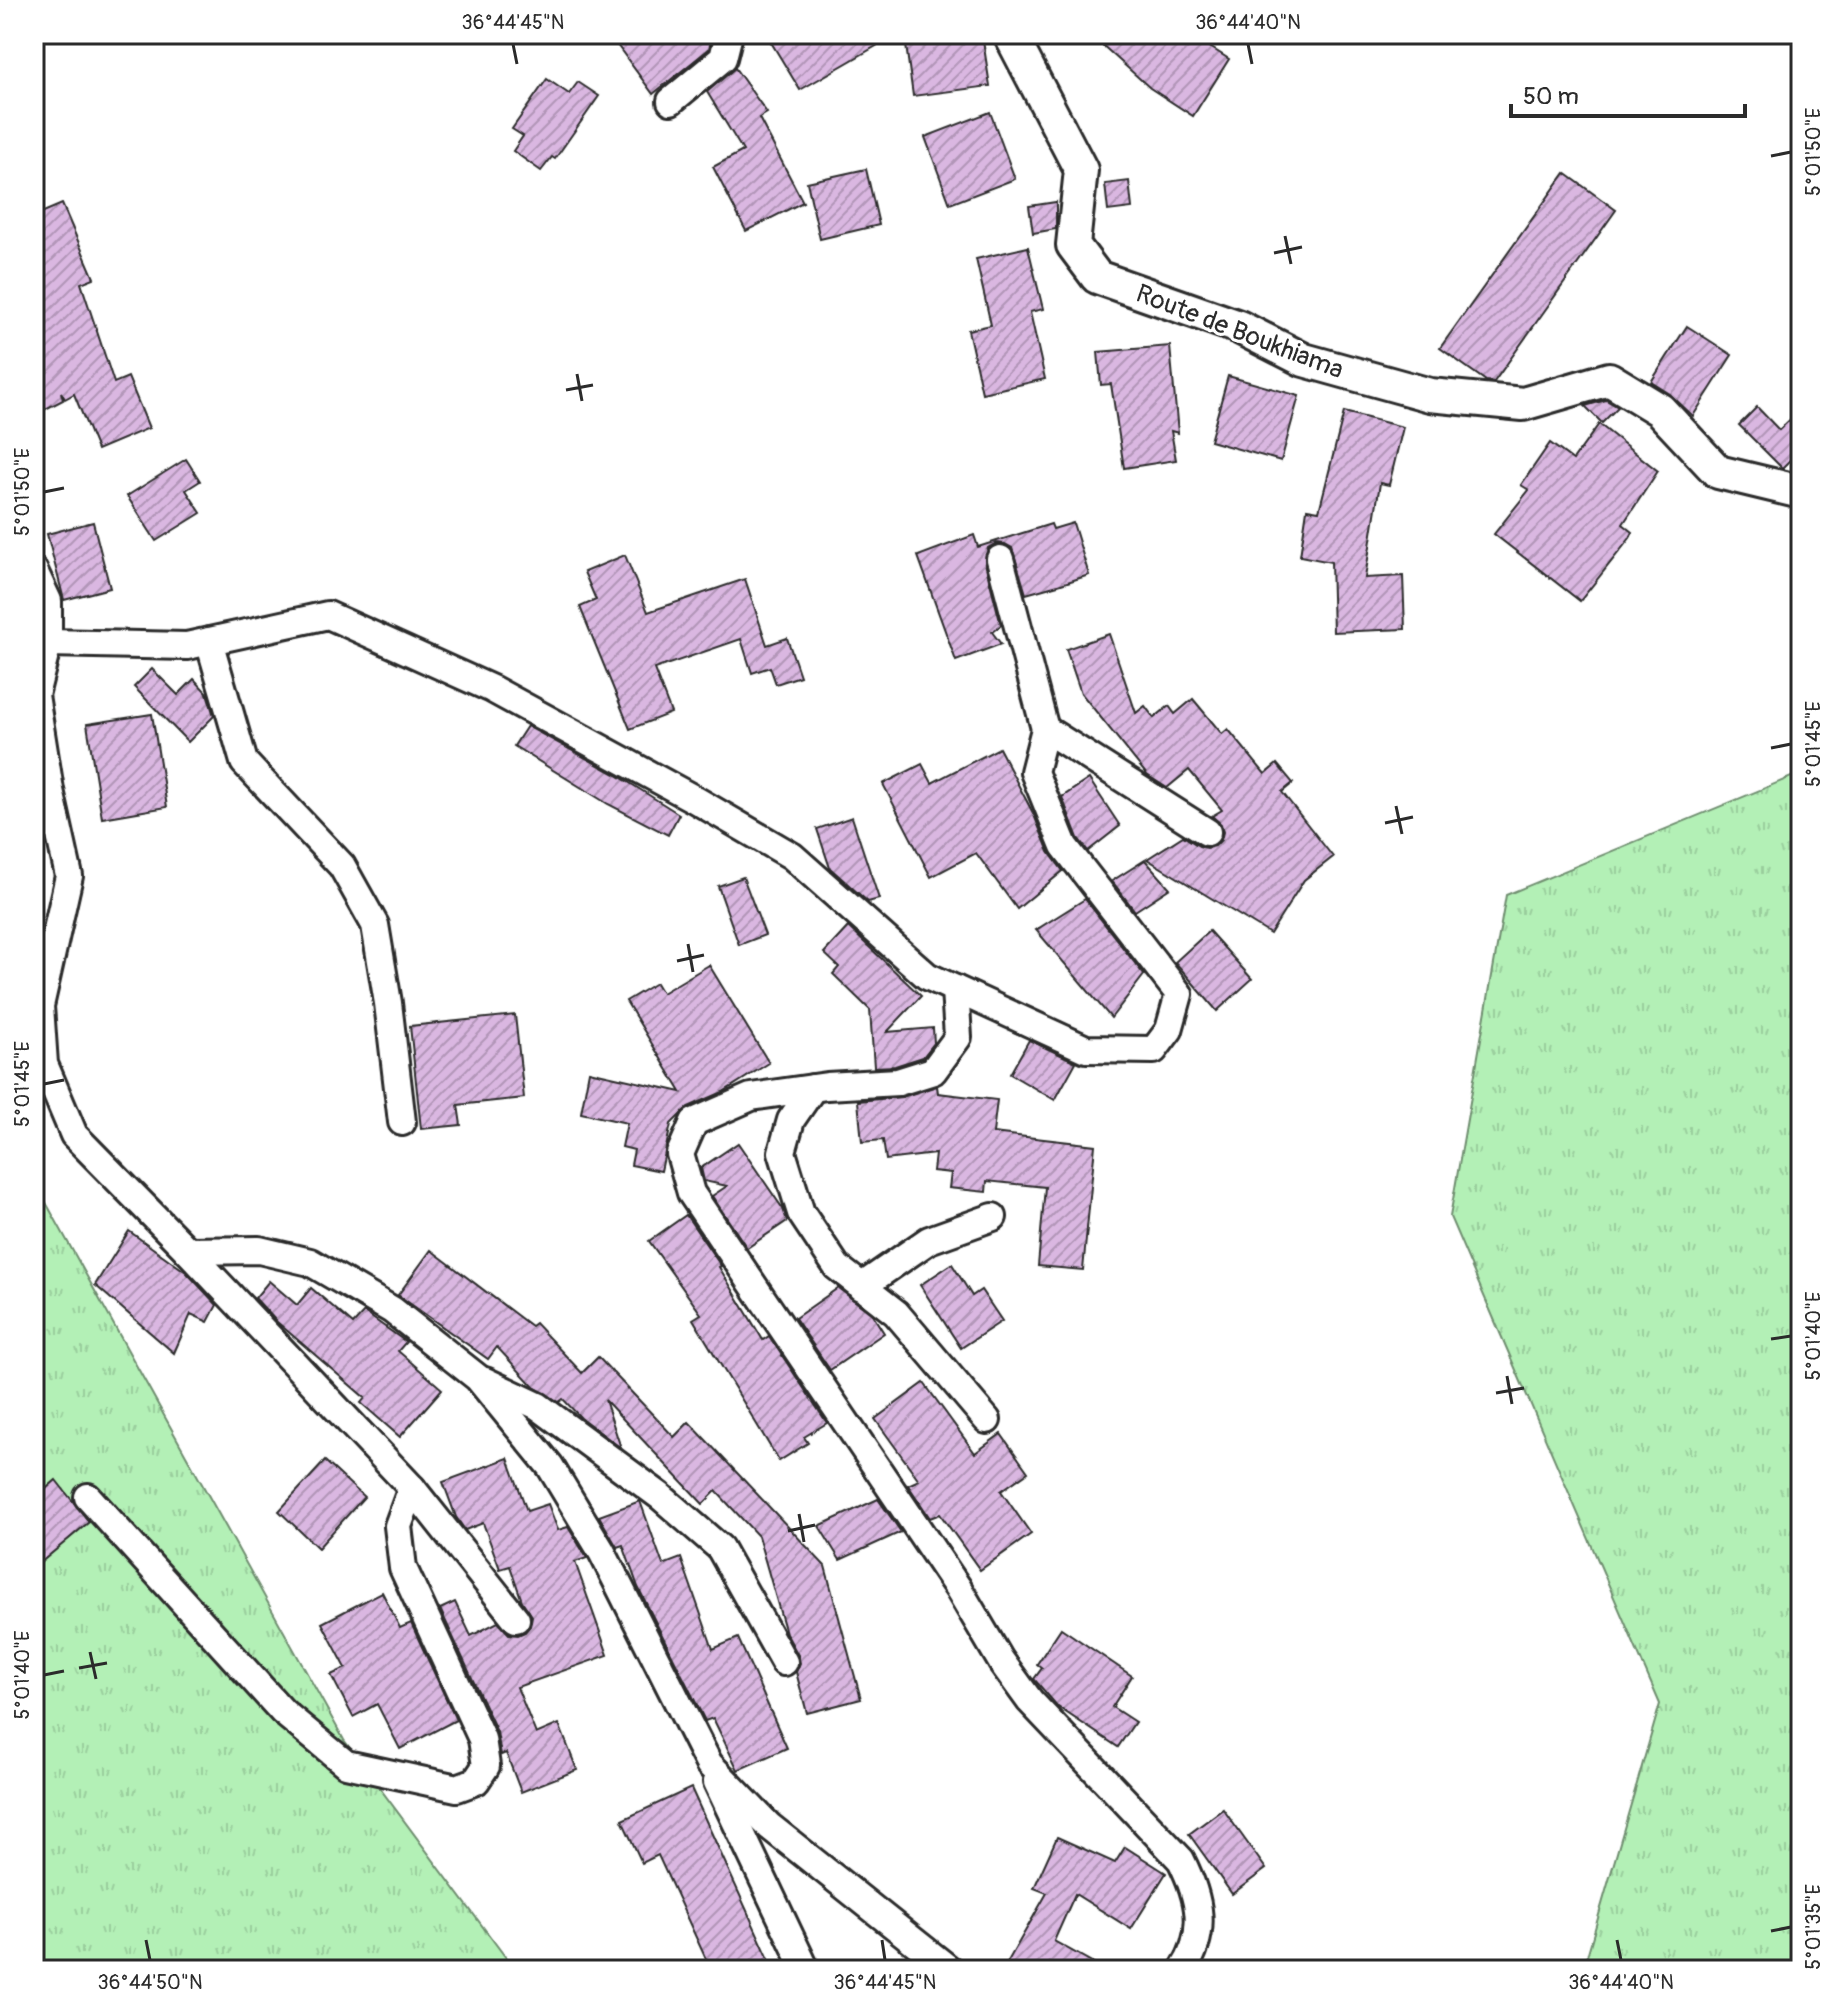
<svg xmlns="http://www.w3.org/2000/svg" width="1835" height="2004" font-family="Pangolin,sans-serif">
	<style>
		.grass { fill: url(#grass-tufts); stroke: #6f8e70; stroke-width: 2 }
		.building { fill: url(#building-hatch); stroke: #2b2b2b; stroke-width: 2 }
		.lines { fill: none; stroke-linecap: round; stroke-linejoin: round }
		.minor-casing { stroke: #2b2b2b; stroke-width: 32 }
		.tertiary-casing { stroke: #2b2b2b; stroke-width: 38 }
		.minor { stroke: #fff; stroke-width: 26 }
		.tertiary { stroke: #fff; stroke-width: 32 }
		.ticks { fill: none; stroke: #2b2b2b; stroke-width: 3 }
		.labels { text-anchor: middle; stroke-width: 6; stroke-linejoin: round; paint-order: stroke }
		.street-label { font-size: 26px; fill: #2b2b2b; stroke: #fff }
		.neatline { fill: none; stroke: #2b2b2b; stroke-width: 3 }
		.ticks-label { font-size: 20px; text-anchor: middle; fill: #2b2b2b }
	</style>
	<defs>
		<pattern id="grass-tufts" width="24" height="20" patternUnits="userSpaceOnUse" patternTransform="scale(2)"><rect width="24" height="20" fill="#b3f0b6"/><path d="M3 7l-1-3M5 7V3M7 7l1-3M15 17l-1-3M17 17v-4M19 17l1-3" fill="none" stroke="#9ace9d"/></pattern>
		<pattern id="building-hatch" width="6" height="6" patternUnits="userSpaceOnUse" patternTransform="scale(2)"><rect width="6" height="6" fill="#dab7e1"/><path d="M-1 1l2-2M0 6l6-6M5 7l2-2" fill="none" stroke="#b195b7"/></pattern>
	</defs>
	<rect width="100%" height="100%" fill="#fff"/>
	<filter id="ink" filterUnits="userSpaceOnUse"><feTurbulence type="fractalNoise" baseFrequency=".0125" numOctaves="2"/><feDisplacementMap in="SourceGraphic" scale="16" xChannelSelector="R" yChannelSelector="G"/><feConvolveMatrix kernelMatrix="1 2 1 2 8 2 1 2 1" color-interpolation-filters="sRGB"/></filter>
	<g filter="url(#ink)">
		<g class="grass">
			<path d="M 1801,773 L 1801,1970 L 1583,1970 L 1660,1704 L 1450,1217 L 1506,895 Z"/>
			<path d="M 34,1181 L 344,1740 L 515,1970 L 34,1970 Z"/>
		</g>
		<g class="building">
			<path d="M 609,34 L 710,34 L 712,36 L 709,49 L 653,94 Z"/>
			<path d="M 766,34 L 897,34 L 800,90 Z"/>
			<path d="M 982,34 L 990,86 L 913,96 L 906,45 Z"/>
			<path d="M 1090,34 L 1189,34 L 1229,59 L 1193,116 L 1150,88 Z"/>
			<path d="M 735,68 L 767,113 L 759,118 L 803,202 L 746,231 L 713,167 L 743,151 L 707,92 Z"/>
			<path d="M 547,79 L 569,94 L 578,82 L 599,96 L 555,159 L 552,157 L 541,171 L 513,151 L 523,136 L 512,129 Z"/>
			<path d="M 990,112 L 1015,179 L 950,204 L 925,137 Z"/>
			<path d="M 866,169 L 879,225 L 820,239 L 807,182 Z"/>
			<path d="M 1565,173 L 1616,210 L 1494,382 L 1486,381 L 1440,348 Z"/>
			<path d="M 1129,181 L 1132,208 L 1108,211 L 1105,184 Z"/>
			<path d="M 1056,202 L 1056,229 L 1033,233 L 1029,206 Z"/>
			<path d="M 62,204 L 94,278 L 81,283 L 114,383 L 128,377 L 149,428 L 97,450 L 74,394 L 65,399 L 61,392 L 63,400 L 34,415 L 34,216 Z"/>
			<path d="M 1028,247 L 1043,309 L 1030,312 L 1045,379 L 982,393 L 968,330 L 991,325 L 976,259 Z"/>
			<path d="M 1687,326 L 1732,355 L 1693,416 L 1670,394 L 1651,382 Z"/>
			<path d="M 1170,346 L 1178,433 L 1171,431 L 1176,460 L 1124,468 L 1111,384 L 1101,385 L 1098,352 Z"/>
			<path d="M 1228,376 L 1299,396 L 1281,461 L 1210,441 Z"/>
			<path d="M 1606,400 L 1618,407 L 1602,423 L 1585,406 Z"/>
			<path d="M 1757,407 L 1779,430 L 1801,409 L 1801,449 L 1782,468 L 1739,425 Z"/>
			<path d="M 1344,412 L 1403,427 L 1389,485 L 1380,483 L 1365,578 L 1403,576 L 1405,629 L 1333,632 L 1331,562 L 1300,556 L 1307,509 L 1319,511 Z"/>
			<path d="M 1599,424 L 1658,471 L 1623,524 L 1633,532 L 1630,538 L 1580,601 L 1494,534 L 1529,490 L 1521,485 L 1550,443 L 1573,460 Z"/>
			<path d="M 186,459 L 200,481 L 186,490 L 201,513 L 156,541 L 127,496 Z"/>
			<path d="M 93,522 L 110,588 L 64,600 L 47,534 Z"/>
			<path d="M 1073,523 L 1089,575 L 1058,585 L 1026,594 L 1012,548 L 1005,544 L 997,543 L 988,548 L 985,563 L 1001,625 L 992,632 L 1001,644 L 956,661 L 918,556 L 974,535 L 978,547 L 1051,524 L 1053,529 Z"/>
			<path d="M 625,555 L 648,612 L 745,579 L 767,645 L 787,638 L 800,676 L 776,684 L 770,667 L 752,673 L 741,639 L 654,669 L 671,713 L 630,729 L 580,607 L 596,600 L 584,572 Z"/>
			<path d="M 1109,634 L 1136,713 L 1145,706 L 1154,718 L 1169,706 L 1175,714 L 1193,699 L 1222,734 L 1228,729 L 1265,774 L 1277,764 L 1293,783 L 1282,792 L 1333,857 L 1304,880 L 1270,934 L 1147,859 L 1183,836 L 1199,846 L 1207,848 L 1215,846 L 1221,840 L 1223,832 L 1221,824 L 1212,816 L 1222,810 L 1189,770 L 1167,788 L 1147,775 L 1081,693 L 1066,649 Z"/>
			<path d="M 152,669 L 178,695 L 194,679 L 207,693 L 214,716 L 188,742 L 134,687 Z"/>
			<path d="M 152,714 L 167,807 L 102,818 L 87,724 Z"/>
			<path d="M 527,726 L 617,775 L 679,814 L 668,835 L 608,804 L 514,746 Z"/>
			<path d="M 999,748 L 1034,815 L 1049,852 L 1063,871 L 1017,909 L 976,853 L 931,877 L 883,784 L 922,764 L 932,783 Z"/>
			<path d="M 1089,779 L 1120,826 L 1088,851 L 1078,838 L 1062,797 Z"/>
			<path d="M 852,817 L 879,899 L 868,902 L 830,868 L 817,829 Z"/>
			<path d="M 1145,860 L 1170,888 L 1135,911 L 1112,881 Z"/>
			<path d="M 743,877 L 765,935 L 739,945 L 718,886 Z"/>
			<path d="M 1085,899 L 1144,975 L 1111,1018 L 1036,930 Z"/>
			<path d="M 848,927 L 921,996 L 887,1032 L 933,1028 L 934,1043 L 923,1057 L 895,1066 L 874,1067 L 870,1010 L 833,974 L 839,967 L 824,953 Z"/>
			<path d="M 1209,931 L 1252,979 L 1217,1011 L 1175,962 Z"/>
			<path d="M 709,965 L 769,1063 L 723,1092 L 688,1107 L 671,1124 L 661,1171 L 631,1165 L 634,1150 L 622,1147 L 627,1123 L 581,1113 L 589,1071 L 681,1092 L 626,1001 L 656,983 L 662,993 Z"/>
			<path d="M 515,1015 L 524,1098 L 458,1105 L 461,1125 L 421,1129 L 410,1026 Z"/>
			<path d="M 1029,1040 L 1076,1062 L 1055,1100 L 1010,1074 Z"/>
			<path d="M 937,1086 L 938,1093 L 997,1100 L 993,1133 L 1095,1145 L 1083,1270 L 1038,1266 L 1045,1187 L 987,1181 L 986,1192 L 949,1188 L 951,1173 L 933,1171 L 935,1154 L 886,1160 L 883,1140 L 862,1142 L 858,1101 L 902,1097 Z"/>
			<path d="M 738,1143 L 783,1209 L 787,1221 L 747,1248 L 712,1196 L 727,1186 L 704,1181 L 701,1168 Z"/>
			<path d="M 686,1215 L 721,1266 L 719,1267 L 763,1340 L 769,1336 L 827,1423 L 804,1437 L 808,1443 L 779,1461 L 693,1319 L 701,1314 L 649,1241 Z"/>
			<path d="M 129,1231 L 186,1272 L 217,1305 L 208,1322 L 191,1314 L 174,1353 L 95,1285 Z"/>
			<path d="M 431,1250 L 531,1326 L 535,1323 L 582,1373 L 598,1357 L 674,1437 L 689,1422 L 825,1566 L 861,1699 L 807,1713 L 796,1672 L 800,1663 L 798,1655 L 786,1633 L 758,1536 L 716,1491 L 703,1504 L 605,1400 L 621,1448 L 581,1418 L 563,1399 L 559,1402 L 534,1387 L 497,1347 L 488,1359 L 398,1295 Z"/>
			<path d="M 952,1264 L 972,1296 L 981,1290 L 1002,1321 L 961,1348 L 920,1285 Z"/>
			<path d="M 269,1281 L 297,1305 L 311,1288 L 353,1324 L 364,1312 L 406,1342 L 398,1351 L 442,1389 L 400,1437 L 361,1403 L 365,1398 L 277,1322 L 255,1298 Z"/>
			<path d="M 838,1288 L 872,1314 L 884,1333 L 830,1370 L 795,1318 Z"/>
			<path d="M 924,1383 L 975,1453 L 1001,1434 L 1028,1472 L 1001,1491 L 1031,1534 L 980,1570 L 940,1514 L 930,1518 L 908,1485 L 919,1480 L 875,1419 Z"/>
			<path d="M 508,1458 L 527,1511 L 548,1504 L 558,1530 L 568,1527 L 587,1558 L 575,1562 L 608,1655 L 517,1687 L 536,1734 L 559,1724 L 577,1770 L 521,1792 L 506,1753 L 501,1755 L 497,1732 L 440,1609 L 455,1602 L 471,1636 L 498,1622 L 509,1634 L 518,1635 L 525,1632 L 530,1626 L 532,1616 L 522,1601 L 510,1566 L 500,1569 L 483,1523 L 465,1530 L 456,1517 L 443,1482 Z"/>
			<path d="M 325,1461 L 364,1497 L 318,1548 L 279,1511 Z"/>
			<path d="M 56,1480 L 89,1522 L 34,1568 L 34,1499 Z"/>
			<path d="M 878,1499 L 901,1532 L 840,1560 L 819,1526 Z"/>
			<path d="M 640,1501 L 663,1565 L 681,1558 L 713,1649 L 738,1638 L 787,1748 L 738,1770 L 713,1718 L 705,1721 L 638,1587 L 623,1545 L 617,1547 L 599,1516 Z"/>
			<path d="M 382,1592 L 400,1628 L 411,1623 L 456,1720 L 400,1749 L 377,1704 L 353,1717 L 331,1675 L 346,1668 L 322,1623 Z"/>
			<path d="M 1061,1628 L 1132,1676 L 1112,1707 L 1135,1722 L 1118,1747 L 1058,1707 L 1034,1679 L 1042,1668 L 1037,1664 Z"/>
			<path d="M 691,1788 L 774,1970 L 711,1970 L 658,1855 L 642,1863 L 622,1820 Z"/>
			<path d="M 1223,1809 L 1266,1869 L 1232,1894 L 1189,1834 Z"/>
			<path d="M 1057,1837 L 1115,1863 L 1125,1847 L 1166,1873 L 1131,1929 L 1075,1894 L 1054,1941 L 1106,1970 L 1003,1970 L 1047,1893 L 1034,1888 Z"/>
		</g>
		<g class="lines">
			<defs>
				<g id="minor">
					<path d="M 671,101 L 723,58 L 729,34"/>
					<path d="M 34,571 L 48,601 L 48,643 L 35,695 L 50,790 L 69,876 L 40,1006 L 44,1064 L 74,1135 L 188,1251 L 259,1250 L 310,1262 L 392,1310 L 478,1378 L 550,1466 L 602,1552 L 709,1764 L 769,1826 L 950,1970"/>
					<path d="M 209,641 L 244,762 L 342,866 L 375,925 L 388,1003 L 402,1122"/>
					<path d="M 48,643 L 187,646 L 328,615 L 492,689 L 694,799 L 792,856 L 927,976 L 1086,1049 L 1154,1050 L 1169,1030 L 1179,994 L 1064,846 L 1034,772 L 1045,729 L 1000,559"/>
					<path d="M 1045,729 L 1207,832"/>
					<path d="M 955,989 L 958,1037 L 933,1071 L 898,1082 L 827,1086 L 751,1097 L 694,1122 L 680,1154 L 691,1193 L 958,1588 L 1001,1661 L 1030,1701 L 1181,1860 C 1200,1898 1208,1932 1183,1970"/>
					<path d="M 813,1088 L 791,1120 L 782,1152 L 801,1213 L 837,1267 L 896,1313 L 987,1420"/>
					<path d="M 188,1251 L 412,1488 L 516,1619"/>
					<path d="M 861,1287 L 929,1240 L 993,1217"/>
					<path d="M 485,1381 L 538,1406 L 660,1496 L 720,1548 L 784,1662"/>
					<path d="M 88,1497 L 283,1712 L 346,1764 L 457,1788 L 476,1781 L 486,1766 L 482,1739 L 403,1568 L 398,1526 L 412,1488"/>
					<path d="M 717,1782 L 806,1970"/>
				</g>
				<path id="tertiary" d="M 1010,34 L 1081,170 L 1073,245 L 1097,277 L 1239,327 L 1304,360 L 1430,395 L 1523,404 L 1609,379 L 1660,410 L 1718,472 L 1801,492"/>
			</defs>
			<use href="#minor" class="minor-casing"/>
			<use href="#tertiary" class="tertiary-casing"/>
			<use href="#minor" class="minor"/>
			<use href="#tertiary" class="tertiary"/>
		</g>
	</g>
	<path class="ticks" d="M 513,44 L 517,64M 1248,44 L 1252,64M 1771,156 L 1791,152M 1285,236 L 1291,264M 1274,253 L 1302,247M 577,374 L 582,401M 566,390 L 593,385M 44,492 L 64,488M 1771,748 L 1791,744M 1396,806 L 1402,834M 1385,823 L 1413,817M 688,944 L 693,972M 677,961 L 704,955M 44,1084 L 64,1080M 1771,1339 L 1791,1336M 1507,1376 L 1512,1404M 1496,1393 L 1524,1388M 799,1514 L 804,1542M 788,1531 L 815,1525M 90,1652 L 96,1679M 79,1668 L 107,1663M 44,1675 L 64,1671M 1771,1931 L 1791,1927M 146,1940 L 150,1960M 882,1940 L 885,1960M 1617,1940 L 1621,1960"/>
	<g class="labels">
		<g class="street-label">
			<text transform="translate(1240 331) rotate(21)" y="9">Route de Boukhiama</text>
		</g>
	</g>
	<rect width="1835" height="2004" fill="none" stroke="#fff" stroke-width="88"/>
	<path d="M1511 104v12h234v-12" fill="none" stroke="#2b2b2b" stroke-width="4"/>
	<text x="1523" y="104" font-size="24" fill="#2b2b2b" stroke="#ffffff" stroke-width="6" paint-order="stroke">50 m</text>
	<rect x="44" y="44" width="1747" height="1916" class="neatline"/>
	<g class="ticks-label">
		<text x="513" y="29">36°44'45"N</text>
		<text x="1248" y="29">36°44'40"N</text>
		<text transform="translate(1813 152) rotate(-90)" y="7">5°01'50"E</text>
		<text transform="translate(22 492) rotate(-90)" y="7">5°01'50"E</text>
		<text transform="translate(1813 744) rotate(-90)" y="7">5°01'45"E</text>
		<text transform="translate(22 1084) rotate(-90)" y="7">5°01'45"E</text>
		<text transform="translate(1813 1336) rotate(-90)" y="7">5°01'40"E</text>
		<text transform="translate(22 1675) rotate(-90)" y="7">5°01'40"E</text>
		<text transform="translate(1813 1927) rotate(-90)" y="7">5°01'35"E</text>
		<text x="150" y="1989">36°44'50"N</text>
		<text x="885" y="1989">36°44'45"N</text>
		<text x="1621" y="1989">36°44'40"N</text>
	</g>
</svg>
